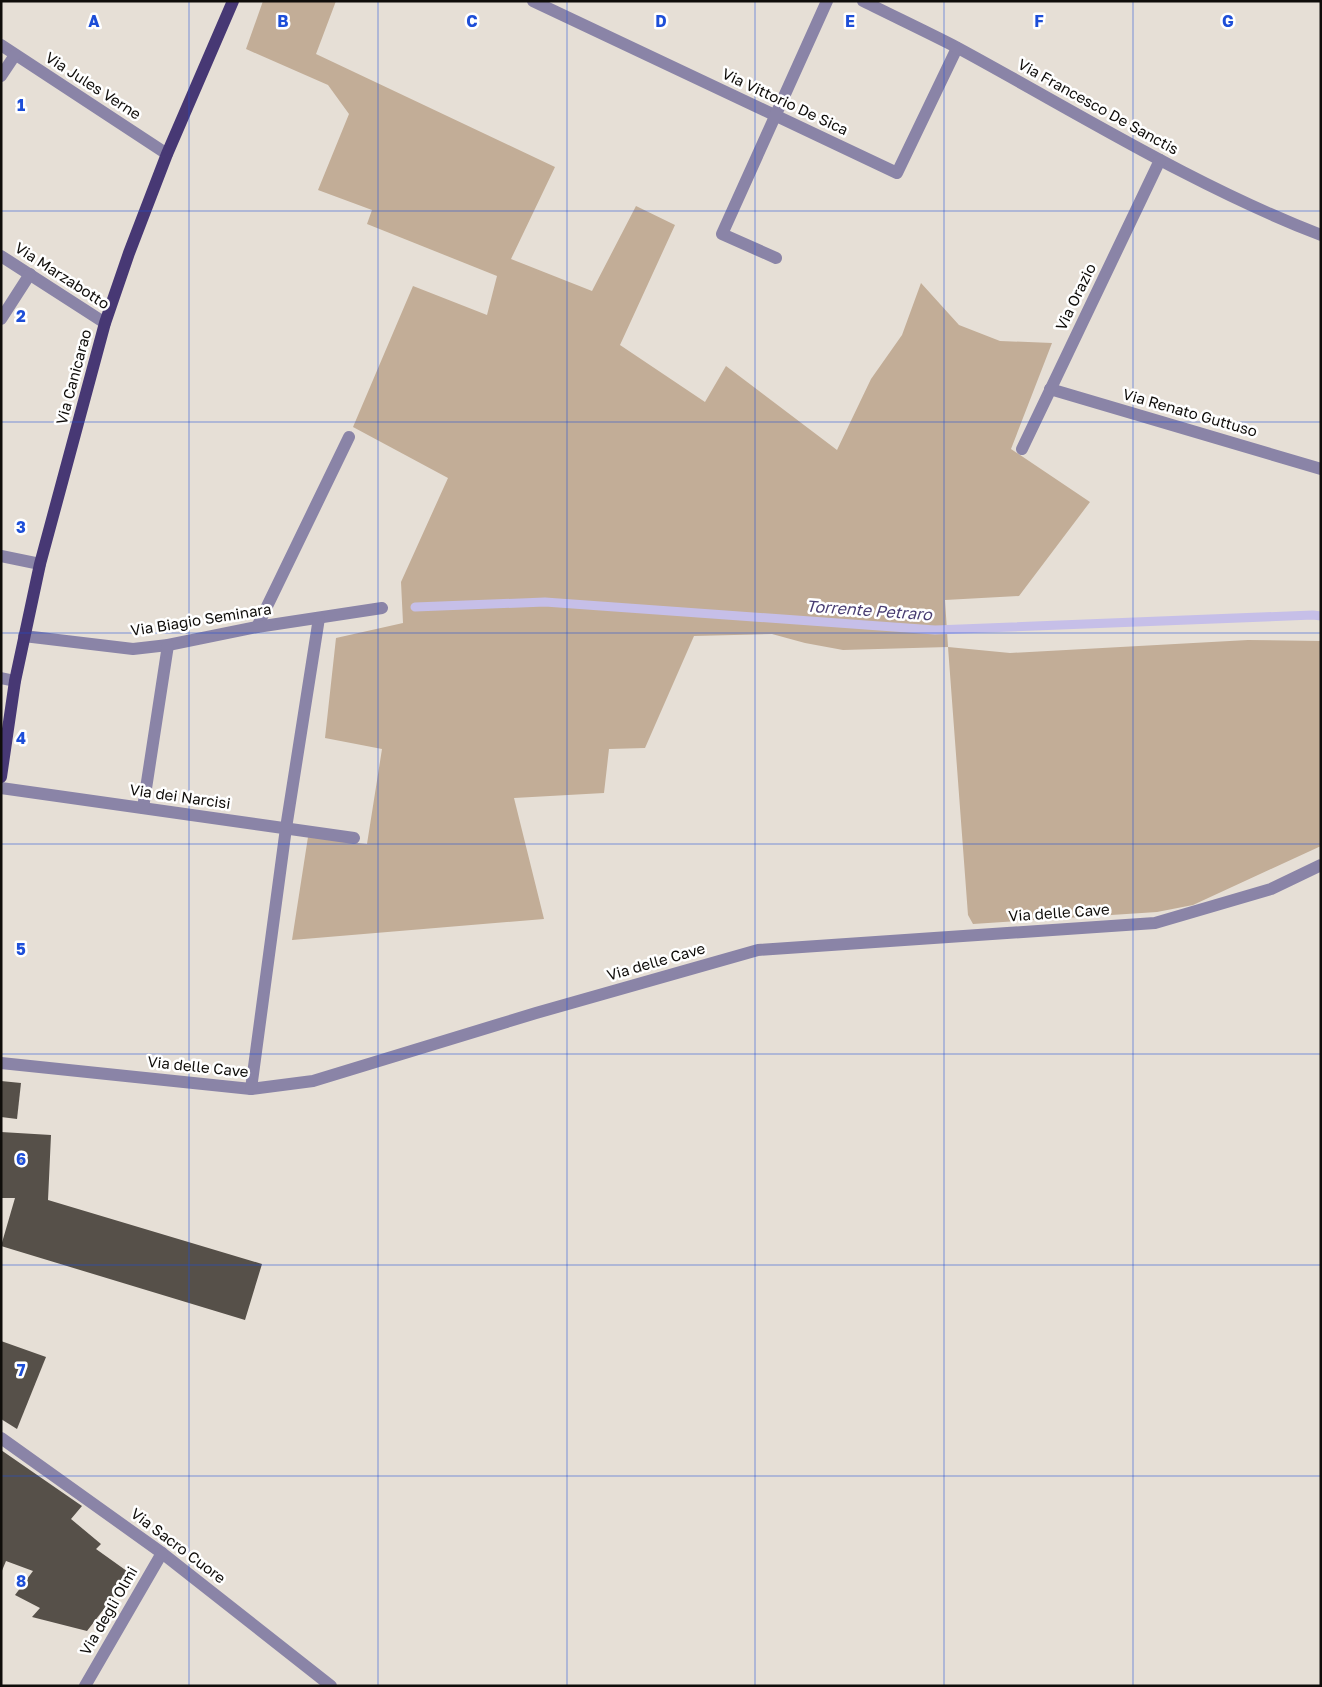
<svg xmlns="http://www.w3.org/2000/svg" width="1322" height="1687" font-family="'Golos Text',sans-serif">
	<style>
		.green { fill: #c2ad97 }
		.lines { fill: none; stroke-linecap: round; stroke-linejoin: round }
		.stream { stroke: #c6bfe8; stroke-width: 9 }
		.building { fill: #565049 }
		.minor { stroke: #8a84a7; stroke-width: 12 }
		.major { stroke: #473874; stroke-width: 12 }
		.grid { fill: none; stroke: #1d4ed8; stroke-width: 1; stroke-opacity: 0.55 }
		.labels { text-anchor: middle; stroke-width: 5; stroke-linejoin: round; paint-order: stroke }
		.street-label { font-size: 15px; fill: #0f0d0a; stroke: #fff }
		.water-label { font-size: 16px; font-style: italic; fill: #493d72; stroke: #fff }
		.grid-label { font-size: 16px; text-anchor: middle; font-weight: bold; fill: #1d4ed8; stroke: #fff; stroke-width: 5; stroke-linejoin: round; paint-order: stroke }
	</style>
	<rect width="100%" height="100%" fill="#e6dfd6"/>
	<path class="green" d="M 263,1 L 336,1 L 316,54 L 555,167 L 511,259 L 592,291 L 636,206 L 675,225 L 620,345 L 705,402 L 726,366 L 837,450 L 871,379 L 902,335 L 921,283 L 959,325 L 1000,341 L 1052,343 L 1011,449 L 1090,502 L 1019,596 L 945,600 L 948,647 L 1010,653 L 1248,640 L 1321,641 L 1321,846 L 1193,905 L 1157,912 L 973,924 L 968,915 L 948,647 L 843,650 L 805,643 L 772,634 L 694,636 L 645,748 L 609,749 L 604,793 L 514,798 L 544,919 L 292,940 L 308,837 L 367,844 L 382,749 L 325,738 L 336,638 L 403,623 L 401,582 L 448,478 L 353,427 L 413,286 L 487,315 L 497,276 L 367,224 L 372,210 L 318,190 L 349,114 L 328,85 L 246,49 Z"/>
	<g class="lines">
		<path class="stream" d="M 415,607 L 545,602 L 935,630 L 1313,615 L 1321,616"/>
	</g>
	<g class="building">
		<path d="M 1,1081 L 21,1083 L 17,1119 L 1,1117 Z"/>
		<path d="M 1,1132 L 51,1135 L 48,1200 L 262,1264 L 245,1320 L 1,1246 L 15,1198 L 1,1198 Z"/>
		<path d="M 1,1341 L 46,1357 L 17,1429 L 1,1419 Z"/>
		<path d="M 1,1450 L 82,1506 L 71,1519 L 101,1544 L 96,1549 L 131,1574 L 87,1631 L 32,1617 L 40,1608 L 15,1595 L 33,1571 L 6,1561 L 1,1573 Z"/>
	</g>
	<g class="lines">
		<g class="minor">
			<path d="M 533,1 L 897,173 L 957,48"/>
			<path d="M 863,1 C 895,17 927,32 958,48 C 1078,113 1194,186 1321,235"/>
			<path d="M 1,45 L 167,154"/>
			<path d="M 1,76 L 15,55"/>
			<path d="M 1,256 L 105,323"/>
			<path d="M 776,258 L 722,234 L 827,1"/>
			<path d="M 1,319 L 30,274"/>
			<path d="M 1050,389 L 1321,469"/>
			<path d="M 1022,449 L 1160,160"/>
			<path d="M 1,556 L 40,564"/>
			<path d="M 257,627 L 349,437"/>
			<path d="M 24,636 L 133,649 L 168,645 L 257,627 L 382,608"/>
			<path d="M 1,678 L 15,681"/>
			<path d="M 1,788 L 354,838"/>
			<path d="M 143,808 L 168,645"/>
			<path d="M 1,1063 L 251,1089 L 313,1081 L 536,1013 L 758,950 L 1155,923 L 1271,889 L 1321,865"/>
			<path d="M 251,1089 L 286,828 L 319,618"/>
			<path d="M 1,1438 L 162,1553 L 331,1686"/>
			<path d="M 85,1686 L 162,1553"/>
		</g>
		<path class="major" d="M 1,777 L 15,681 L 40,564 L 105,323 L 129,253 L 167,154 L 233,1"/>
	</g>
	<path class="grid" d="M 189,1 L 189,1686M 378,1 L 378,1686M 567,1 L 567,1686M 755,1 L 755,1686M 944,1 L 944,1686M 1133,1 L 1133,1686M 1,211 L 1321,211M 1,422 L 1321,422M 1,633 L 1321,633M 1,844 L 1321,844M 1,1054 L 1321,1054M 1,1265 L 1321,1265M 1,1476 L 1321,1476"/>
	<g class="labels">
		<g class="street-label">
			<text transform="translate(93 86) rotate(33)" y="5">Via Jules Verne</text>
			<text transform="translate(785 102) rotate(25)" y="5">Via Vittorio De Sica</text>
			<text transform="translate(1098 107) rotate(29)" y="5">Via Francesco De Sanctis</text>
			<text transform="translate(62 276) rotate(33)" y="5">Via Marzabotto</text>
			<text transform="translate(1076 297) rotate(-64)" y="5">Via Orazio</text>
			<text transform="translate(74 377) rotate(-75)" y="5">Via Canicarao</text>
			<text transform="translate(1190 413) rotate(16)" y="5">Via Renato Guttuso</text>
			<text transform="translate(201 620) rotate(-9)" y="5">Via Biagio Seminara</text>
			<text transform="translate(180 797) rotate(8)" y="5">Via dei Narcisi</text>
			<text transform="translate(1059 913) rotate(-4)" y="5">Via delle Cave</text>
			<text transform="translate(656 962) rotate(-16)" y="5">Via delle Cave</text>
			<text transform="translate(198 1067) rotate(6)" y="5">Via delle Cave</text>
			<text transform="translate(178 1546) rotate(37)" y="5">Via Sacro Cuore</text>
			<text transform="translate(109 1611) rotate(-60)" y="5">Via degli Olmi</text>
		</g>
		<g class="water-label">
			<text transform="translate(869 610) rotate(4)" y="6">Torrente Petraro</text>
		</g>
	</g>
	<g class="grid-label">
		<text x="94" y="27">A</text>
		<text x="283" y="27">B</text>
		<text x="472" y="27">C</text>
		<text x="661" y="27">D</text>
		<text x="850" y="27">E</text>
		<text x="1039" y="27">F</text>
		<text x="1228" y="27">G</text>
		<text x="21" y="111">1</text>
		<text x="21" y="322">2</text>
		<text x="21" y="533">3</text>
		<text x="21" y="744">4</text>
		<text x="21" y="955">5</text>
		<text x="21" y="1165">6</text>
		<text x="21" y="1376">7</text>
		<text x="21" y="1587">8</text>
	</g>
	<rect width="1322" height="1687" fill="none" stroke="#0f0d0a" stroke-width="5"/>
</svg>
